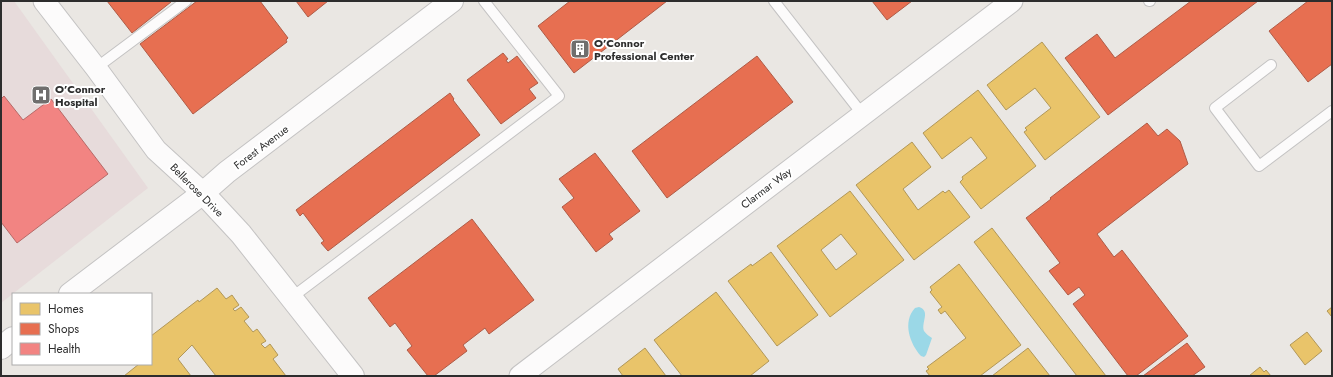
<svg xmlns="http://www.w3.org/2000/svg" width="1333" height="377" font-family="Jost,sans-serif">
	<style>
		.medical { fill: #e7dbdb }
		.water { fill: #9bd8e7 }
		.homes { fill: #e9c46a; stroke: #b19758; fill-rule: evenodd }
		.shops { fill: #e76f51; stroke: #af5b46 }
		.health { fill: #f28482; stroke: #b76a68 }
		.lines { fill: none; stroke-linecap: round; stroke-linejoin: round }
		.lane-casing { stroke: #c4c3c3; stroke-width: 12 }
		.street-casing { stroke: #c4c3c3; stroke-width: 23 }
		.secondary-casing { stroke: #c4c3c3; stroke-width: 24 }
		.lane { stroke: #fcfbfb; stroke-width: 10 }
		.street { stroke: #fcfbfb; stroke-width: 21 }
		.secondary { stroke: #fcfbfb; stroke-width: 22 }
		.labels { text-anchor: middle; stroke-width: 4; stroke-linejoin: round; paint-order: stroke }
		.poi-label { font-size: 11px; font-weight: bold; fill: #2d2d2d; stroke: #fff; text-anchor: start }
		.street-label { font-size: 11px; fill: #2d2d2d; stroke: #fff }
	</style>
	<rect width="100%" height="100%" fill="#eae7e3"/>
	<path class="medical" d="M 3,1 L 14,1 L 148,188 L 1,303 L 1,3 Z"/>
	<path class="water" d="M 919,307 C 931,311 921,322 924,331 C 926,334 929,336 932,338 L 926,355 L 924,357 L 921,356 C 910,344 902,322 915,308 Z"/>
	<g class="homes">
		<path d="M 1042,42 L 1100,117 L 1045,160 L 1024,132 L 1027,130 L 1025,128 L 1051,108 L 1035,88 L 1006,110 L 987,85 Z"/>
		<path d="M 978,90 L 1036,166 L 981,209 L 960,182 L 963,179 L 962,177 L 987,158 L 971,137 L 942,159 L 923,133 Z"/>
		<path d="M 912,142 L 931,167 L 903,189 L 918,210 L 943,191 L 945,193 L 949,190 L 970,217 L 914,260 L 856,185 Z"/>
		<path d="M 850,191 L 904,260 L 830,317 L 777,246 ZM 841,234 L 857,254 L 836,270 L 821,250 Z"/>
		<path d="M 992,228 L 1106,376 L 1077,376 L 974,242 Z"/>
		<path d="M 771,252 L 818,315 L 777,346 L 728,281 L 751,264 L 752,266 Z"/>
		<path d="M 959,264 L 1021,345 L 980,376 L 930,376 L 926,371 L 929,369 L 927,367 L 966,338 L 945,311 L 941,314 L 938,310 L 942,307 L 930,292 L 932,290 L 930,287 Z"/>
		<path d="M 217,288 L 226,299 L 232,295 L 239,305 L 233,309 L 235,311 L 241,307 L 249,317 L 244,321 L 253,332 L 257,329 L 266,341 L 261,344 L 265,348 L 270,344 L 278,355 L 273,359 L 286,376 L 216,376 L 192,345 L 178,359 L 191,376 L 124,376 L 139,364 L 151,364 L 151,336 L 198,300 L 199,302 Z"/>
		<path d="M 716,292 L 769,361 L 750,376 L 682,376 L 654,340 Z"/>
		<path d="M 1332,307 L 1332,317 L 1327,311 Z"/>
		<path d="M 1307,332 L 1322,351 L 1305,365 L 1290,345 Z"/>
		<path d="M 645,348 L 666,376 L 623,376 L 618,369 Z"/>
		<path d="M 1028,348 L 1050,376 L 992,376 Z"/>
		<path d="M 1260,367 L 1264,372 L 1266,370 L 1271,376 L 1249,376 Z"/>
	</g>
	<g class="shops">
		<path d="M 107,1 L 170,1 L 171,2 L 132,33 Z"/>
		<path d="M 197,1 L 260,1 L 288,38 L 286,40 L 287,42 L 193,114 L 140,44 Z"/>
		<path d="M 296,1 L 328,1 L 308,17 Z"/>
		<path d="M 570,1 L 667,1 L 574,73 L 538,26 Z"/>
		<path d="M 872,1 L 912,1 L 887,20 Z"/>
		<path d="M 1191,1 L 1258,1 L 1108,115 L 1065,58 L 1097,34 L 1115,58 Z"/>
		<path d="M 1308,1 L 1332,1 L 1332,64 L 1308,82 L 1269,31 Z"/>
		<path d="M 503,53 L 508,59 L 506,60 L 508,63 L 517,56 L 538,83 L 529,89 L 536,98 L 501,124 L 467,80 Z"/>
		<path d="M 757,56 L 793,102 L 667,198 L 632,151 Z"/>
		<path d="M 450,93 L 454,99 L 453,100 L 480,135 L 328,251 L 321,243 L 324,241 L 303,213 L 300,216 L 296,210 Z"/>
		<path d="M 1147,123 L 1158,136 L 1167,129 L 1180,141 L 1188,164 L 1097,234 L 1114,257 L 1122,250 L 1188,336 L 1136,376 L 1128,376 L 1073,304 L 1085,295 L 1079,287 L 1068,295 L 1049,271 L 1060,263 L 1026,218 L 1051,199 L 1050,198 Z"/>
		<path d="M 595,153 L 640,211 L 609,234 L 613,239 L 596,252 L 562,207 L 574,198 L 559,179 Z"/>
		<path d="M 472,219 L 534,300 L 489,334 L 485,328 L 463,345 L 467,351 L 434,376 L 428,376 L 407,350 L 412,346 L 395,323 L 390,327 L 368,298 Z"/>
		<path d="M 1187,343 L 1205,367 L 1192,376 L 1143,376 Z"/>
	</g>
	<path class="health" d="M 4,96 L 23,120 L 51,99 L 108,174 L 17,243 L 1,222 L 1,99 Z"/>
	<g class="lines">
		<defs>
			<g id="lane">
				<path d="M 774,1 L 863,115"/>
				<path d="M 1149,1 L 1150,1"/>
				<path d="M 1271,65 L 1215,108 L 1259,166 L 1332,111"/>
				<path d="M 96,68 L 186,1"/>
				<path d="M 291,298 L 559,96 L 484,1"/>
			</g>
			<g id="street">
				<path d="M 44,1 L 96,68 L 156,150 L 203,193"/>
				<path d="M 520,376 L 1012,1"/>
			</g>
			<g id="secondary">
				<path d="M 203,193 L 241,234 L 353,376"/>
				<path d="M 70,294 L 203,193 L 227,172 L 452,1"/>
				<path d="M 1,348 L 13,338"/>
			</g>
		</defs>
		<use href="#lane" class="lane-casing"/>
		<use href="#street" class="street-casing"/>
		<use href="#secondary" class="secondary-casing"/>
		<use href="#lane" class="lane"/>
		<use href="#street" class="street"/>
		<use href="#secondary" class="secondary"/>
	</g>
	<defs>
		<symbol id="building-square" viewBox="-11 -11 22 22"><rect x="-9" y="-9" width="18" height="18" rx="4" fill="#6f6e6d" stroke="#fff"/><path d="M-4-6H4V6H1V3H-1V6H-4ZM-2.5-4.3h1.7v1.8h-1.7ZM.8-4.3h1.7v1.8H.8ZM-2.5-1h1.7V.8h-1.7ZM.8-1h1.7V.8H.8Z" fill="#fff"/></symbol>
		<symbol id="hospital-square" viewBox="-11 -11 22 22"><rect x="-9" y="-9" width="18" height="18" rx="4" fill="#6f6e6d" stroke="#fff"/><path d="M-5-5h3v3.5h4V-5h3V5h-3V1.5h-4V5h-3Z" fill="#fff"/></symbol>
	</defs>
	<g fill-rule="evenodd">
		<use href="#building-square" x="569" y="38" width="22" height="22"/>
		<use href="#hospital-square" x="30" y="84" width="22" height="22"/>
	</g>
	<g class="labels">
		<g class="poi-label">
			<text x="594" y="47">O’Connor<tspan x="594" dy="13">Professional Center</tspan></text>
			<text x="55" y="93">O’Connor<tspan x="55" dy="13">Hospital</tspan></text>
		</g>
		<g class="street-label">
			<text transform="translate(261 147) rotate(-37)" y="4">Forest Avenue</text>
			<text transform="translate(766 188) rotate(-37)" y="4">Clarmar Way</text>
			<text transform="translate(197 190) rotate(45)" y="4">Bellerose Drive</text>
		</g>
	</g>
	<rect width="1333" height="377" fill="none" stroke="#2d2d2d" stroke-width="4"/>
	<rect x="12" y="293" width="140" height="72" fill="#ffffff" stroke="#ababab"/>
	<rect x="20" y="303" width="20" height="12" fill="#e9c46a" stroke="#ababab"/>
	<text x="48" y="313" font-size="12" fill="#2d2d2d">Homes</text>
	<rect x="20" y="323" width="20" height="12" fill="#e76f51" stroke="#ababab"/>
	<text x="48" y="333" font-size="12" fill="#2d2d2d">Shops</text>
	<rect x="20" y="343" width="20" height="12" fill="#f28482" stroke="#ababab"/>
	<text x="48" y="353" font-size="12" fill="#2d2d2d">Health</text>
</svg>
